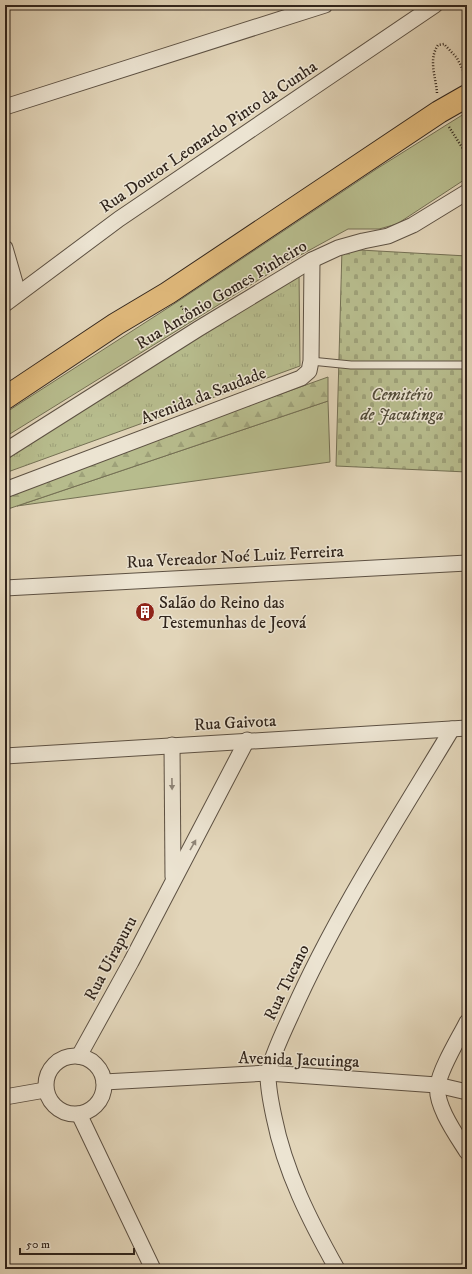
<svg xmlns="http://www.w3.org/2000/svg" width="472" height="1274" font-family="'IM FELL DW Pica',serif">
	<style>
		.grass { fill: #b7bc8d; stroke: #747054 }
		.forest { fill: url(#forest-firs); stroke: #747054 }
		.cemetery { fill: url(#cemetery-stones); stroke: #747054 }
		.park { fill: url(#park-tufts); stroke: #747054 }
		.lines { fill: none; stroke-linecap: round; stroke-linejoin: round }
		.lane-casing { stroke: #5d5143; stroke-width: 9 }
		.street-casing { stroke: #5d5143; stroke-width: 17 }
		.highway-casing { stroke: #31251c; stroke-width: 24 }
		.path { stroke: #31251c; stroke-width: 2.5; stroke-dasharray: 1 2; stroke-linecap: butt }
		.lane { stroke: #ece4d2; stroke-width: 7 }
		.street { stroke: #ece4d2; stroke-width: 15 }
		.highway { stroke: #e1ba7c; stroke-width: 22 }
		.oneway { fill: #8e8477 }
		.labels { text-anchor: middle; stroke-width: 3; stroke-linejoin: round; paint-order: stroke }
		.street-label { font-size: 17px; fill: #31251c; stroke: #ece4d2 }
		.park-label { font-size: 17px; font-style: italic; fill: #524b38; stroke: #ece4d2 }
		.poi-label { font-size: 17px; fill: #31251c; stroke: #ece4d2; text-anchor: start }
	</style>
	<defs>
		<pattern id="forest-firs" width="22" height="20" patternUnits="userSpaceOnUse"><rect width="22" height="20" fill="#b7bc8d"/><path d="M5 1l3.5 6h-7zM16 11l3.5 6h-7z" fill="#9ea179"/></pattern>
		<pattern id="cemetery-stones" width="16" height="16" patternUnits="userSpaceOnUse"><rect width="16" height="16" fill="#b7bc8d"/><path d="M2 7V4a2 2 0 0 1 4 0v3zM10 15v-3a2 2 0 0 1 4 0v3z" fill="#9ea179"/></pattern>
		<pattern id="park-tufts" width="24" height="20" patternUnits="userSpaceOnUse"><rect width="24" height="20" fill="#b7bc8d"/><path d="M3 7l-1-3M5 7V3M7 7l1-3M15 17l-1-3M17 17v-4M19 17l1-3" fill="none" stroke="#9ea179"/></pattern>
	</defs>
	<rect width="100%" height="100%" fill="#e2d5b9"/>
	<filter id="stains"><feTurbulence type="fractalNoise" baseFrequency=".005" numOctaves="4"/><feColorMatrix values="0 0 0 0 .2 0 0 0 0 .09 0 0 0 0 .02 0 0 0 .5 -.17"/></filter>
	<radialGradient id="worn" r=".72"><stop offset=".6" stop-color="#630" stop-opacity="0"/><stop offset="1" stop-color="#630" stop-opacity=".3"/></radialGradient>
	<g class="grass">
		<path d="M 467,112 L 467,178 L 397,224 L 379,229 L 348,229 L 286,263 L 5,437 L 5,413 L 177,302 L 378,168 Z"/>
		<path d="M 328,401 L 330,462 L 17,506 Z"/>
	</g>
	<path class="forest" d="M 328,377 L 328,401 L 5,510 L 5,493 Z"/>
	<path class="cemetery" d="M 342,249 L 467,256 L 467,472 L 336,466 Z"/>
	<path class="park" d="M 299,271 L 300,366 L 5,473 L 5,457 Z"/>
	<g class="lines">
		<defs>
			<path id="lane" d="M 311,361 L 351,365 L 467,365"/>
			<g id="street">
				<path d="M 5,107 L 325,5"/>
				<path d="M 5,248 L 18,293"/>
				<path d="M 5,304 L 119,219 L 435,5"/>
				<path d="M 5,451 L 198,329 L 312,260 L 338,248 L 363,241 L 388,236 L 413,225 L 467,192"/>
				<path d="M 5,490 L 301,378 L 309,371 L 311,361 L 312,260"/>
				<path d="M 5,588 L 467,563"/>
				<path d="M 172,745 L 173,877"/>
				<path d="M 5,756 L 467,728"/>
				<path d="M 467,1022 C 459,1038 440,1069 438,1085 C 434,1104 457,1136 467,1152"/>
				<circle cx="75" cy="1085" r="29"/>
				<path d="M 79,1056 L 131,962 L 247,740"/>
				<path d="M 104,1082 L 268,1073 L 437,1085 L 467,1092"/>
				<path d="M 5,1097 L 45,1090"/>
				<path d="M 79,1114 L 153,1269"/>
				<path d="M 337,1269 C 310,1221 285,1172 274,1117 C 271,1103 268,1089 268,1075 C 269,1062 286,1026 292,1013 C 336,914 396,822 452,729"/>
			</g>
			<path id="highway" d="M 5,398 L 116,324 L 168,293 L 439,112 L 467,96"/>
		</defs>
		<use href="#lane" class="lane-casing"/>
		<use href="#street" class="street-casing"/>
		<use href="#highway" class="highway-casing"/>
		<g class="path">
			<path d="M 437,93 C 436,77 428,60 438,45 L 444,44 L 457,58 L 467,78"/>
			<path d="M 449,127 L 467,155"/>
			<path d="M 181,306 L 190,318"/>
		</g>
		<use href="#lane" class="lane"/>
		<use href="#street" class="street"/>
		<use href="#highway" class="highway"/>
	</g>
	<defs><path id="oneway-solid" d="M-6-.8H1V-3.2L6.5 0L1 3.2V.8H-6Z"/></defs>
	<g class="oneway">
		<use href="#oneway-solid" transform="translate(172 784) rotate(89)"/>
		<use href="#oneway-solid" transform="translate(193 845) rotate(-60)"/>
	</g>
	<defs>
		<symbol id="building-disc" viewBox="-11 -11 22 22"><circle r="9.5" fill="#8f2418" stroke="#ece4d2"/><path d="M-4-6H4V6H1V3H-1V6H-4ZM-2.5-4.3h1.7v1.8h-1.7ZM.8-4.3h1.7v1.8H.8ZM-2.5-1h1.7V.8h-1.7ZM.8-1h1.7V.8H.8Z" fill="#fff"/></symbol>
	</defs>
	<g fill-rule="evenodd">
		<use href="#building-disc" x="134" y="601" width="22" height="22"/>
	</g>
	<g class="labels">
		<g class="street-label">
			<text transform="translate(208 136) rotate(-34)" y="6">Rua Doutor Leonardo Pinto da Cunha</text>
			<text transform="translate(221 294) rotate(-31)" y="6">Rua Antônio Gomes Pinheiro</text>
			<text transform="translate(203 395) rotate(-21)" y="6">Avenida da Saudade</text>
			<text transform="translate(235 556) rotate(-3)" y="6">Rua Vereador Noé Luiz Ferreira</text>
			<text transform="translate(235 722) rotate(-3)" y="6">Rua Gaivota</text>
			<text transform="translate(110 958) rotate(-62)" y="6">Rua Uirapuru</text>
			<text transform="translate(286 982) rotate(-64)" y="6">Rua Tucano</text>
			<text transform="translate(299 1059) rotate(2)" y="6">Avenida Jacutinga</text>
		</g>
		<g class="park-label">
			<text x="402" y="400">Cemitério<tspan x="402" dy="20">de Jacutinga</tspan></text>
		</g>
		<g class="poi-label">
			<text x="159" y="608">Salão do Reino das<tspan x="159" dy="20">Testemunhas de Jeová</tspan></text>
		</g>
	</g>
	<rect width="472" height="1274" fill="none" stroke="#e2d5b9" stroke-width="20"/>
	<rect x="6" y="6" width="460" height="1262" fill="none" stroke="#31251c" stroke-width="2"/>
	<rect x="10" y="10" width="452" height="1254" fill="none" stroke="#31251c"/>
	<path d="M20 1248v6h114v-6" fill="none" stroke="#31251c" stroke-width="2"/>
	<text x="26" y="1248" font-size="12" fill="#31251c" stroke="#ece4d2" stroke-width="3" paint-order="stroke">50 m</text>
	<rect width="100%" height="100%" filter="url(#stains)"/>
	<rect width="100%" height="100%" fill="url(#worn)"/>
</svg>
